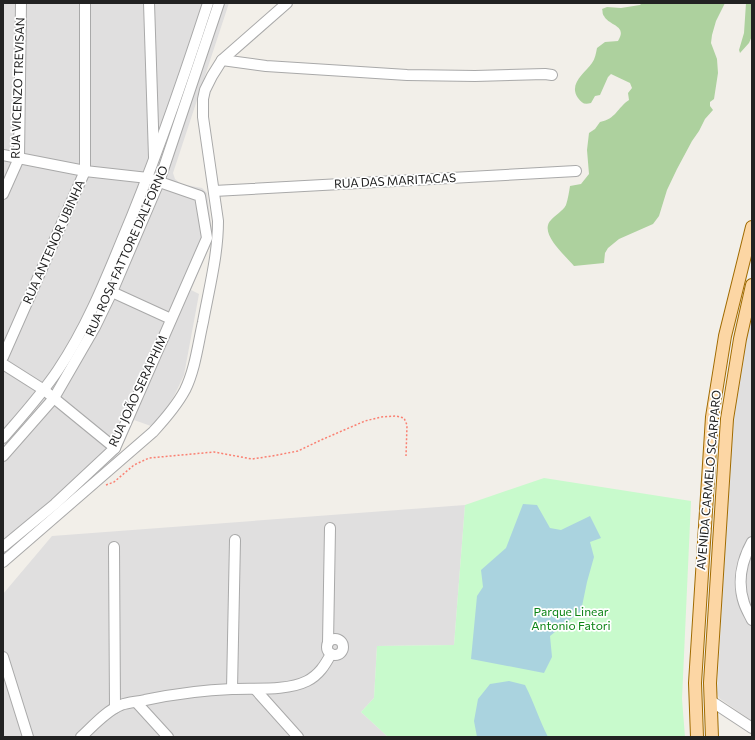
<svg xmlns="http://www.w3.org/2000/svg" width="755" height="740" font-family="Commissioner,sans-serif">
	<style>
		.residential { fill: #e0dfdf }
		.forest { fill: #add19e }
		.park { fill: #c8facc }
		.water { fill: #aad3df }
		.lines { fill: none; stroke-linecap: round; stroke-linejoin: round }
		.minor-casing { stroke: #a9a9a9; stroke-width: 12 }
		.major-casing { stroke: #a06b00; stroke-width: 14 }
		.path { stroke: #fa8072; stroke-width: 1.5; stroke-dasharray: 2 2; stroke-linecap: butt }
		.minor { stroke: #fff; stroke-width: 10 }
		.major { stroke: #fcd6a4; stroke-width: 12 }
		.labels { text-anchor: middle; stroke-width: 3.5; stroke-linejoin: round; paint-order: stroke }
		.street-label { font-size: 12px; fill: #222; stroke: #fff }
		.park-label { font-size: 12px; fill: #0c8416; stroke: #fff }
	</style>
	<rect width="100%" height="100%" fill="#f2efe9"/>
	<g class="residential">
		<path d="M 3,3 L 229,3 L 173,173 L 175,179 L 181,184 L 202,188 L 207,193 L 213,239 L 191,290 L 199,294 L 184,375 L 175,394 L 164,413 L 151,426 L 134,420 L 118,455 L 3,557 Z"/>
		<path d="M 752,306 L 752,721 L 719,698 L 717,693 L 732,420 L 735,396 Z"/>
		<path d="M 465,505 L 454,645 L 377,646 L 374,698 L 361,712 L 388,737 L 3,737 L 3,594 L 52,536 Z"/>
	</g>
	<g class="forest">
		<path d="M 642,3 L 725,3 L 716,21 L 712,35 L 711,43 L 717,59 L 718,73 L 714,99 L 710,102 L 710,106 L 713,110 L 705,119 L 699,131 L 692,141 L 677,169 L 667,190 L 659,216 L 653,224 L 619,239 L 608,248 L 605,253 L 604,263 L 574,266 C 566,256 538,233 551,220 C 555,215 563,211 566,205 C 568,199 569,192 570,186 L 581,184 L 589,174 L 587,150 L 589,133 L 595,129 L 600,122 C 616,119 617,108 629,100 L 628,93 L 632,88 L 630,83 L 611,74 L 608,77 L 600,95 L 595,96 L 591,103 C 584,105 582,103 578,98 C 568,84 585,73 592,63 C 595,59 596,53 597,48 L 605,42 L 618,41 C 628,25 609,26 604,16 C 602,14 603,11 602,9 L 607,7 L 621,8 L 640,5 Z"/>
		<path d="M 746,3 L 752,3 L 752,36 L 749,43 L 740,53 L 739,50 L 744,33 Z"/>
	</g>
	<path class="park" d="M 544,478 L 691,501 L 682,699 L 685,737 L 388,737 L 361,712 L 374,698 L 377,646 L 454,645 L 465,505 Z"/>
	<g class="water">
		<path d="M 523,504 L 537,505 L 550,528 L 561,530 L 590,516 L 601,538 L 590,542 L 594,557 L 587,582 L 581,611 L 550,636 L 552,657 L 544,673 L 471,659 L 477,596 L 483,587 L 481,570 L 506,548 Z"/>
		<path d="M 509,681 L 525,685 C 534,702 539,720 548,737 L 477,737 L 474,721 L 478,699 L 490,684 Z"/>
	</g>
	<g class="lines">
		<defs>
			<g id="minor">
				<path d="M 149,3 L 154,157"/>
				<path d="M 222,60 L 266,66 L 407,75 L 475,76 L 545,74 L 552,75"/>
				<path d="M 3,155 L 85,171 L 148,178 L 200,196 L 207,238 L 115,448 L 55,504 L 3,547"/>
				<path d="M 214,191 L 576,171"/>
				<path d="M 3,194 L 19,158 L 21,3"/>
				<path d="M 112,292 L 171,319"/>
				<path d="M 3,357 L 85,171 L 85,3"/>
				<path d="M 3,364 L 44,390 L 115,448"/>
				<path d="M 3,438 C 22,416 42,394 58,370 C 85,330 104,284 122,240 C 155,162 182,83 208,3"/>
				<path d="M 3,456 L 54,398 L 95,327 L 112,292 L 159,182 L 219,3"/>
				<path d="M 752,542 C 742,560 737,582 744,603 C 746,609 749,614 752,620"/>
				<path d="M 114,547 L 115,708"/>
				<path d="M 3,562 L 153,432 C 165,419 177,405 185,390 C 195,370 198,344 203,322 C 209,289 218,255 218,221 L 203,117 L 203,99 L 205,90 L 212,76 L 222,60 L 287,3"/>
				<circle cx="335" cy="647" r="8"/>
				<path d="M 328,643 L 330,528"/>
				<path d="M 3,657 L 28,737"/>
				<path d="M 232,689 L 235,540"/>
				<path d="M 255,689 L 298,737"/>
				<path d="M 711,701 L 752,728"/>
				<path d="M 136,702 L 168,737"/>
				<path d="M 81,737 C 92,727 107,710 121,705 C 128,702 137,702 145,700 C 174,694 203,690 232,689 C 255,688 287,691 307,681 C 319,675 325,665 331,654"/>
			</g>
			<g id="major">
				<path d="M 697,737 L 695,683 L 712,417 L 725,336 L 752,227"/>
				<path d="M 712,737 L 710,683 L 727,419 L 740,339 L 752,285"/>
			</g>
		</defs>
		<use href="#minor" class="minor-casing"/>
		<use href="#major" class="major-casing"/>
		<path class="path" d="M 106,485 L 114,482 L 134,465 L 149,458 L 214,452 L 252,459 L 272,456 L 298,451 L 321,440 L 365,421 L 381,417 L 396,416 L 404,418 L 407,425 L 406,456"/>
		<use href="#minor" class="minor"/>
		<use href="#major" class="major"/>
	</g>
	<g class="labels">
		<g class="street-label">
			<text transform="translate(18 88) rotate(-88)" y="4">RUA VICENZO TREVISAN</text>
			<text transform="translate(395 181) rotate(-3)" y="4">RUA DAS MARITACAS</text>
			<text transform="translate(54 242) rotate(-66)" y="4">RUA ANTENOR UBINHA</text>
			<text transform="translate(127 251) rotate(-66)" y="4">RUA ROSA FATTORE DALFORNO</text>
			<text transform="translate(138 391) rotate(-65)" y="4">RUA JOÃO SERAPHIM</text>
			<text transform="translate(709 480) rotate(-85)" y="4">AVENIDA CARMELO SCARPARO</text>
		</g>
		<g class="park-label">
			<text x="571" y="616">Parque Linear<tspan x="571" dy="14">Antonio Fatori</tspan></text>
		</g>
	</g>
	<rect width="755" height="740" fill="none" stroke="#222222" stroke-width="8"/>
</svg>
